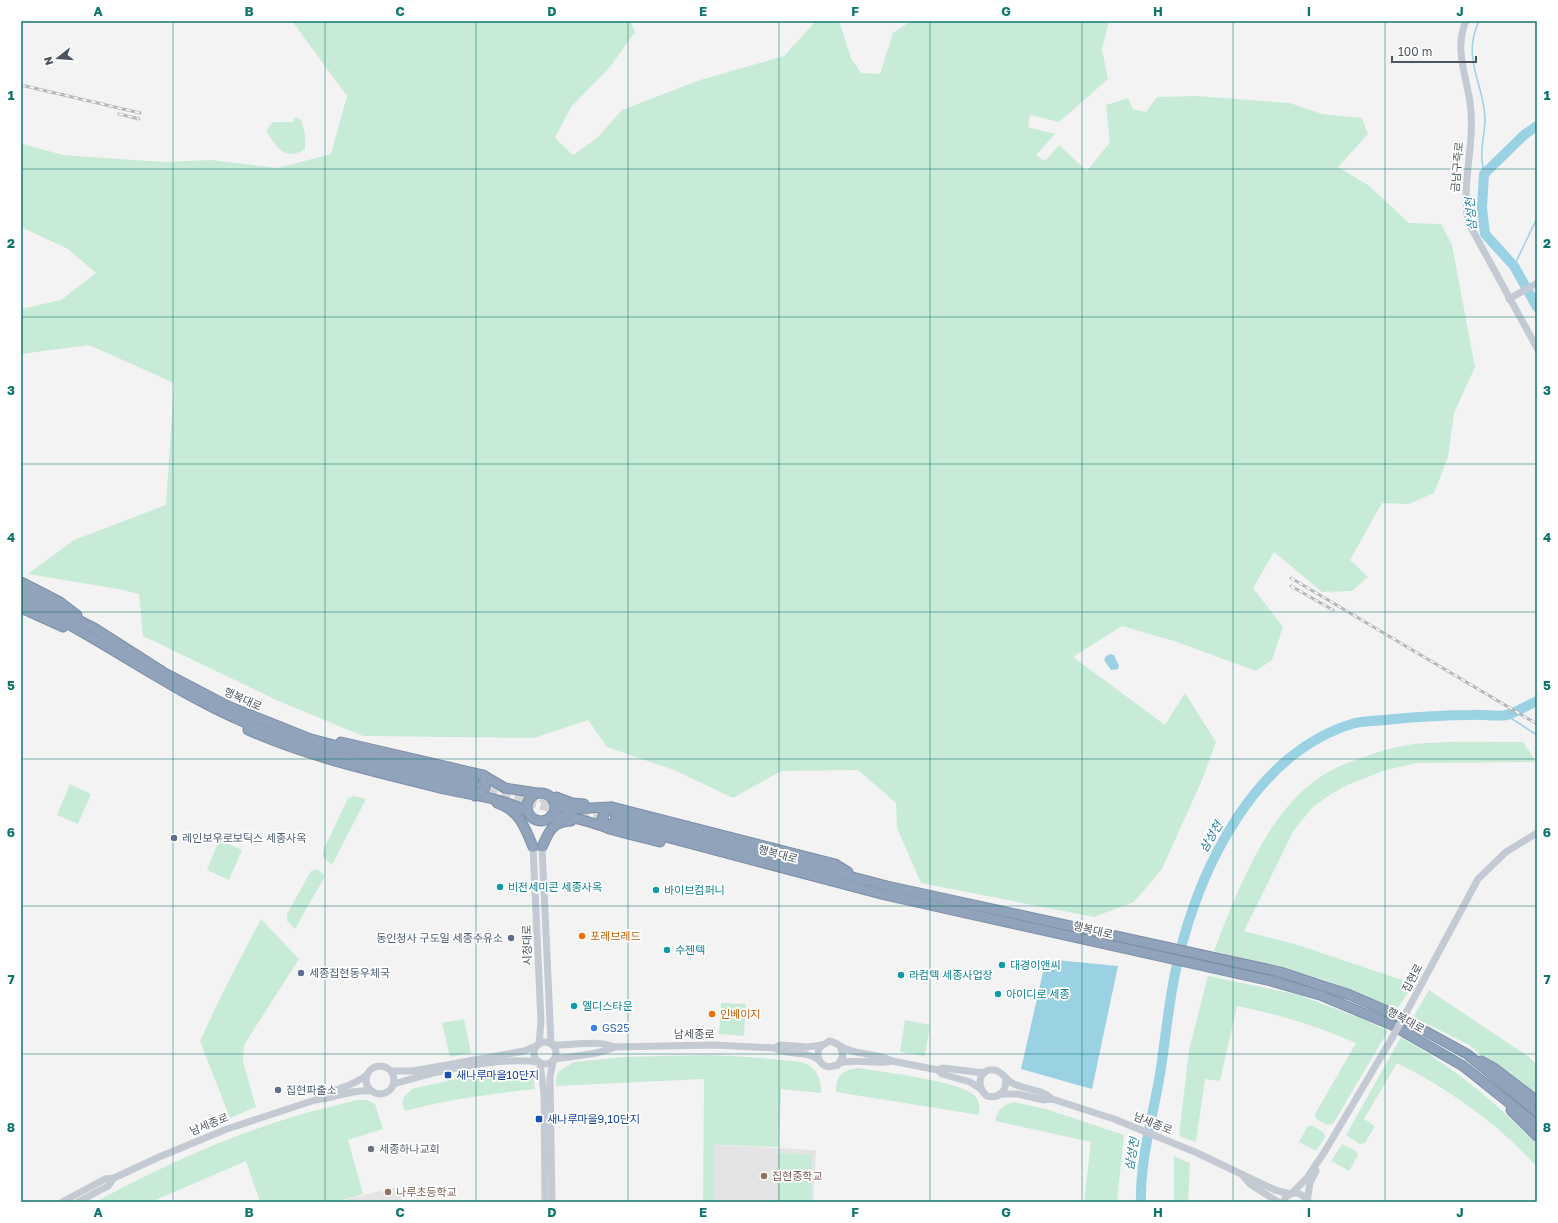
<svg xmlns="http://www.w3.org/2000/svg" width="1558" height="1223" font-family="'Golos Text','Noto Sans KR',sans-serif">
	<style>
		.education { fill: #e5e4e4 }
		.green { fill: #c8ebd7 }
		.water { fill: #9ad1e3 }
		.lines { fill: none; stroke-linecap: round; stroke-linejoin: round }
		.stream { stroke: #9ad1e3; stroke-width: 1.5 }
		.river { stroke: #9ad1e3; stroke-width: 10 }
		.highway-tunnel { stroke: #d2d3d5; stroke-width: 9; stroke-dasharray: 9 4.5; stroke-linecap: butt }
		.highway-casing { stroke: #7c8ea6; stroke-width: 11 }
		.secondary { stroke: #c3cad3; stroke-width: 7 }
		.highway { stroke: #91a3ba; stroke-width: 9 }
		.rail-casing { stroke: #b5b8bc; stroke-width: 3 }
		.rail { stroke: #fff; stroke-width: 1.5; stroke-dasharray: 4.5; stroke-linecap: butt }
		.secondary-bridge { stroke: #c3cad3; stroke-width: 7 }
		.grid { fill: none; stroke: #0f766e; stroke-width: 1; stroke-opacity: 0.55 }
		.service-dot { fill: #5c6f8a; stroke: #fff; stroke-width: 1.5 }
		.culture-dot { fill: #0f9aa8; stroke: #fff; stroke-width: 1.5 }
		.food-dot { fill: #e8710a; stroke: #fff; stroke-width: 1.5 }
		.shop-dot { fill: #3f7fe0; stroke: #fff; stroke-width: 1.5 }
		.transit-dot { fill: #1a4fb4; stroke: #fff; stroke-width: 1.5 }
		.worship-dot { fill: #6b7280; stroke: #fff; stroke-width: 1.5 }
		.education-dot { fill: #8d6e63; stroke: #fff; stroke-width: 1.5 }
		.labels { text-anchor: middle; stroke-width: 3.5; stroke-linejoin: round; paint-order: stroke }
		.street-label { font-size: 11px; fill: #4c555e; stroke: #fff }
		.service-label { font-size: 11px; fill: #4e5e75; stroke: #fff; text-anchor: start }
		.culture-label { font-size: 11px; fill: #0d838f; stroke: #fff; text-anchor: start }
		.food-label { font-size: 11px; fill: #c56008; stroke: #fff; text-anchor: start }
		.shop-label { font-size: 11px; fill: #366cbe; stroke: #fff; text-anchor: start }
		.transit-label { font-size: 11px; fill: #164399; stroke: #fff; text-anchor: start }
		.worship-label { font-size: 11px; fill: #5b616d; stroke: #fff; text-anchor: start }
		.education-label { font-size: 11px; fill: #785e54; stroke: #fff; text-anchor: start }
		.water-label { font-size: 12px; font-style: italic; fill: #1f7f9f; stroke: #fff }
		.neatline { fill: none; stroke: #0f766e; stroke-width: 1.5 }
		.grid-label { font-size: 13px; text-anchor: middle; font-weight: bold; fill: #0f766e }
	</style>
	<rect width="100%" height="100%" fill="#f4f3f3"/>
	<g class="education">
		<path d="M 714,1145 L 816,1150 L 813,1202 L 714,1202 Z"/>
		<path d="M 399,1186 L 402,1202 L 339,1202 L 352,1198 Z"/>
	</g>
	<g class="green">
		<path d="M 292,21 L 630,21 L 635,32 L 610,67 L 571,107 L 555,138 L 573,155 L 597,138 L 622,110 L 700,80 L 784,56 L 816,21 L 839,21 L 851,58 L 861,73 L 880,74 L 893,33 L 911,21 L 1109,21 L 1102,49 L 1108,79 L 1059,122 L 1030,115 L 1028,127 L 1055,134 L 1036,155 L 1045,161 L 1059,145 L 1087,171 L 1110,142 L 1106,105 L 1128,98 L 1133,109 L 1146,112 L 1157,97 L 1197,96 L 1290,103 L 1322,114 L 1362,118 L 1368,134 L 1338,167 L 1368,185 L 1409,223 L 1441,224 L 1452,245 L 1475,367 L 1454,413 L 1448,457 L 1434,493 L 1409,504 L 1382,503 L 1350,560 L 1368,577 L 1352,591 L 1322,592 L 1274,552 L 1253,588 L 1283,627 L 1272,660 L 1256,671 L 1177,642 L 1122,626 L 1073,657 L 1165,725 L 1185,693 L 1216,742 L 1202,780 L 1162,869 L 1134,902 L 1094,917 L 921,883 L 897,828 L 896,803 L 858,770 L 781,771 L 733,798 L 674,770 L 607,747 L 588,720 L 534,738 L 363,736 L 274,699 L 143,636 L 139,594 L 118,589 L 28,574 L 74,540 L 166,505 L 174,383 L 89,345 L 21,354 L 21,309 L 61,300 L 96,273 L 68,249 L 23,228 L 21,215 L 21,145 L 23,144 L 63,155 L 163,162 L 211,160 L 278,168 L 331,154 L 347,96 Z"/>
		<path d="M 295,117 L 301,120 C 305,130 306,138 305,149 C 285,162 275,146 266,130 L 273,122 L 293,122 Z"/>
		<path d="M 1523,742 L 1536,762 L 1417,763 L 1386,770 L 1347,785 L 1328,796 L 1313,807 L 1294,830 L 1244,931 L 1295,944 L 1414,984 L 1397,1009 L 1322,979 L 1214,951 C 1236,893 1267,812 1320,777 C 1334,768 1351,761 1367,756 C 1385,749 1406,744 1426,743 C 1458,741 1491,742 1523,742 Z"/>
		<path d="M 70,784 L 91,794 L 78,824 L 57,815 Z"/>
		<path d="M 354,796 L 366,799 L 332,865 L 323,857 L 323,851 L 348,798 Z"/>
		<path d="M 219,840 L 242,850 L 229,880 L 207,870 Z"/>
		<path d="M 318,869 L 325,876 L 295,929 L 287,921 L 287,914 L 311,871 Z"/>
		<path d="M 261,919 L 299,959 L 244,1045 L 243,1062 L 256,1107 L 230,1118 L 200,1041 L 223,992 Z"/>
		<path d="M 1208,976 L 1299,995 L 1365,1020 L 1388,1031 L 1333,1124 L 1327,1125 L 1316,1119 L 1315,1114 L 1356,1043 C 1317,1026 1278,1014 1237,1006 L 1220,1081 L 1205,1079 L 1196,1142 L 1179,1136 L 1189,1050 Z"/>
		<path d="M 1429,990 L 1529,1057 L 1537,1065 L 1537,1099 L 1469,1045 L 1413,1017 Z"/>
		<path d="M 721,1003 L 746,1004 L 744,1036 L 719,1034 Z"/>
		<path d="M 464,1019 L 471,1053 L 450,1057 L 442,1023 Z"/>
		<path d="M 905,1020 L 930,1025 L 925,1056 L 900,1052 Z"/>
		<path d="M 1401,1037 C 1452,1066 1496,1102 1537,1144 L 1537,1167 C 1501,1126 1446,1087 1397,1063 L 1364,1119 L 1375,1126 L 1365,1143 L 1360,1144 L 1346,1135 Z"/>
		<path d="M 707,1055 C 731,1056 755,1057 779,1060 C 789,1061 801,1060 809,1065 C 819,1072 821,1082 821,1093 L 781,1089 L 779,1147 L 714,1145 L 714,1202 L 703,1202 L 704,1079 L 556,1086 L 556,1078 L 559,1071 L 574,1062 L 622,1057 Z"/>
		<path d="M 859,1068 C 881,1072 960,1081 974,1095 C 980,1101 980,1108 979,1115 L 836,1092 C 836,1075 842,1070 859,1068 Z"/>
		<path d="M 527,1070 L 533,1075 L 535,1089 C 492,1094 447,1099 405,1111 L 402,1104 L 404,1097 L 412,1089 L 473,1075 Z"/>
		<path d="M 356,1100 L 367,1100 L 375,1104 L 383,1129 L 348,1140 L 363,1194 L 336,1202 L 260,1202 L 246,1161 L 151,1202 L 95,1202 C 157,1169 218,1140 286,1119 C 309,1111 333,1107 356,1100 Z"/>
		<path d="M 1014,1102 L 1046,1109 L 1124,1135 L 1117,1202 L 1084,1202 L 1091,1142 L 995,1121 C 998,1109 1002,1105 1014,1102 Z"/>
		<path d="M 1312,1125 L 1324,1133 L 1325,1137 L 1316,1151 L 1299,1142 L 1307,1127 Z"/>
		<path d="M 1342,1144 L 1356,1151 L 1358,1155 L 1349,1171 L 1331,1161 Z"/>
		<path d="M 777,1153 L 812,1154 L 811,1202 L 777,1202 Z"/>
		<path d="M 1174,1156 L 1190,1163 L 1188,1202 L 1174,1202 Z"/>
	</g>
	<g class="water">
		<path d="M 1111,654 L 1114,655 L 1119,666 L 1118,669 L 1111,670 L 1104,660 L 1106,656 Z"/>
		<path d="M 1046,959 L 1118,966 L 1092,1089 L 1021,1069 Z"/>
	</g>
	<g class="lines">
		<g class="stream">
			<path d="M 1479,21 C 1461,59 1484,82 1485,119 C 1485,131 1482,141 1482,152 C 1481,159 1483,167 1484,174"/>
			<path d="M 1514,266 L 1537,218"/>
			<path d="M 1506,715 L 1537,735"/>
		</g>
		<g class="river">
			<path d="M 1537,126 L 1524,135 L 1484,174 L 1482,208 L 1485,234 L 1514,266 L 1537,307"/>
			<path d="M 1141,1202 C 1140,1159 1153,1116 1160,1074 C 1166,1036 1169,997 1178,960 C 1200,867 1255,752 1355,723 C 1364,721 1375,721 1384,720 C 1414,717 1443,715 1473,715 C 1484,714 1497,717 1507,715 C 1517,712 1528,705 1537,701"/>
		</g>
		<g class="highway-tunnel">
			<path d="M 474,782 L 505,789"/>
			<path d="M 475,789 L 609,822"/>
			<path d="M 527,794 L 559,802"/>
		</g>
		<defs>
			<g id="highway">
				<path d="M 21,582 L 60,602 L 77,615"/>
				<path d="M 21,591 L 94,628 L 163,672 L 228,706 L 311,739 L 474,782"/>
				<path d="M 21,599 C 98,636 167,689 246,723 C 318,754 396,770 472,789"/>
				<path d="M 21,608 L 63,627"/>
				<path d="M 248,730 C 311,758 378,772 444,789 C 474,796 501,797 528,812"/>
				<path d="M 341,742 L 483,775 L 505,788 L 537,793"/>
				<circle cx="541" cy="807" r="14"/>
				<path d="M 475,796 L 485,788 L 485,781 L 483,775"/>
				<path d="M 556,797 L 572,803 L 584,804"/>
				<path d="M 553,800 L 560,806 L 569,809 L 612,807 L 835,864 L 848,872"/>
				<path d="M 497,803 C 519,810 525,827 533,847"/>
				<path d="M 615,815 L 887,886 L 1280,972 L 1350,995 L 1394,1014 L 1467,1054 L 1537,1112"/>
				<path d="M 551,816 C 572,815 588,822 608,828 C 625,834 643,837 660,842"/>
				<path d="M 613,823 L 885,895 L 1271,981 L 1320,995 L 1392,1025 L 1463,1066 L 1537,1125"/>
				<path d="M 609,829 L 602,818 L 606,810 L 611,807"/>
				<path d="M 542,847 C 549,831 552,822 571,821"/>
				<path d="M 1481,1061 L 1494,1068 L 1537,1101"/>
				<path d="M 1511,1110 L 1537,1136"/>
			</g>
		</defs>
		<use href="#highway" class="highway-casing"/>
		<g class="secondary">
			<path d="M 1466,21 C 1454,48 1466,75 1470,102 C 1476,142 1461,182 1468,222 L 1537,348"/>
			<path d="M 1509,299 L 1537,283"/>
			<path d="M 533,847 L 541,1021 L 539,1044"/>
			<path d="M 542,847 L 551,1043"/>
			<path d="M 1407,1011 L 1478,879 L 1506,852 L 1537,833"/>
			<circle cx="545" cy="1053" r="11"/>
			<path d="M 553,1045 C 573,1046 596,1039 614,1047 L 715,1045 L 775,1048 C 788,1056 806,1050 819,1060"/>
			<path d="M 775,1048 L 780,1045 L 808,1047 L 822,1045"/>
			<path d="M 555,1059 C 572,1056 600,1055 614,1047"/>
			<path d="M 892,1061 L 938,1070 L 943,1068 L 984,1073"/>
			<path d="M 840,1063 C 857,1058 875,1065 892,1061 C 879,1054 863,1055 849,1050 C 841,1048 837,1042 829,1041 L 819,1048 C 816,1057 819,1064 828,1067 L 838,1065 L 843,1056 L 840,1046"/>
			<path d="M 540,1064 L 544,1093 L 545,1202"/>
			<circle cx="380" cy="1080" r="14"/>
			<path d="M 938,1070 L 942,1074 L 970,1082 L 981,1089"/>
			<path d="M 392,1071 L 413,1071 L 524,1051 L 536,1046"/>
			<path d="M 1005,1077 C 1008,1090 1000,1099 987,1096 C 976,1088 978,1068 994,1070 C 1003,1071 1006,1081 1014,1084 C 1027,1090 1042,1089 1052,1099"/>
			<path d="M 394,1084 C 432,1072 499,1056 538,1062"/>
			<path d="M 1000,1094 L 1018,1094 L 1044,1100 L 1052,1099 L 1114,1119 L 1195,1152 L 1275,1190 L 1290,1194"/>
			<path d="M 317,1099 C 333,1089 352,1087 367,1075"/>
			<path d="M 1243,1176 L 1250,1184 L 1278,1202"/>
			<path d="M 1292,1193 L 1307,1178 L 1325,1151 L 1392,1038"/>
			<path d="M 62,1202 L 105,1179 L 114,1178 L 159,1157 L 227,1129 L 315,1100 C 334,1098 352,1089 372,1091"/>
			<path d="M 78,1202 L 108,1186 L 114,1178"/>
			<path d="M 552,1202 L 550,1077 L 553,1062"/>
			<path d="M 1283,1202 C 1288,1190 1302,1190 1307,1202"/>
			<path d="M 1307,1202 L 1310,1183 L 1316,1171"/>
		</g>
		<use href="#highway" class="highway"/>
		<defs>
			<g id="rail">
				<path d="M 21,85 L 140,113"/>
				<path d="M 119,114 L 139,119"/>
				<path d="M 1291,578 L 1537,724"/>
				<path d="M 1291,586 L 1333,610"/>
			</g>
		</defs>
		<use href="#rail" class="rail-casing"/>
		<use href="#rail" class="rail"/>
		<path class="secondary-bridge" d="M 1392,1038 L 1407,1011"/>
	</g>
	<path class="grid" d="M 173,21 L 173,1202M 325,21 L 325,1202M 476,21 L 476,1202M 628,21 L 628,1202M 779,21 L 779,1202M 930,21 L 930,1202M 1082,21 L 1082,1202M 1233,21 L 1233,1202M 1385,21 L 1385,1202M 21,169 L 1537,169M 21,317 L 1537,317M 21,464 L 1537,464M 21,612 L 1537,612M 21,759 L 1537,759M 21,906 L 1537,906M 21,1054 L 1537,1054"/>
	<g class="service-dot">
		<circle cx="174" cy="838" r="4"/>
		<circle cx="511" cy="938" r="4"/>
		<circle cx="301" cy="973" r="4"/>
		<circle cx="278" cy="1090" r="4"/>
	</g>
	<g class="culture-dot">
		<circle cx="500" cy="887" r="4"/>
		<circle cx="656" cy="890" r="4"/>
		<circle cx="667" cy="950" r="4"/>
		<circle cx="1002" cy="965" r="4"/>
		<circle cx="901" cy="975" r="4"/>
		<circle cx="998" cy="994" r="4"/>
		<circle cx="574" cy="1006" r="4"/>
	</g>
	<g class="food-dot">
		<circle cx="582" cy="936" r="4"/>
		<circle cx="712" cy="1014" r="4"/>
	</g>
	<circle class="shop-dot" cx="594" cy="1028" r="4"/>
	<g class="transit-dot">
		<rect x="444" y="1071" width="8" height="8" rx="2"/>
		<rect x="535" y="1115" width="8" height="8" rx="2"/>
	</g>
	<circle class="worship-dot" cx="371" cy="1149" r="4"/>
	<g class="education-dot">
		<circle cx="764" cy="1176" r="4"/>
		<circle cx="388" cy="1192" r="4"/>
	</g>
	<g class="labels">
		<g class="street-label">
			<text transform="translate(1457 167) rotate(-85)" y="4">금남구즉로</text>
			<text transform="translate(243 699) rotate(24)" y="4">행복대로</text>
			<text transform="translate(778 854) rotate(15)" y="4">행복대로</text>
			<text transform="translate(1093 930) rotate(13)" y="4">행복대로</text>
			<text transform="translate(527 945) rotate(-91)" y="4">시청대로</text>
			<text transform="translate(1412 978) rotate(-62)" y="4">집현로</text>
			<text transform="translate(1406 1020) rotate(29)" y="4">행복대로</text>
			<text x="694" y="1038">남세종로</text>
			<text transform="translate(1153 1123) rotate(22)" y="4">남세종로</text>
			<text transform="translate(209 1124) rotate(-22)" y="4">남세종로</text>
		</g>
		<g class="service-label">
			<text x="182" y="842">레인보우로보틱스 세종사옥</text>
			<text x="503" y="942" text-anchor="end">동인청사 구도일 세종주유소</text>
			<text x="309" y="977">세종집현동우체국</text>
			<text x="286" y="1094">집현파출소</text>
		</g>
		<g class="culture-label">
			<text x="508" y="891">비전세미콘 세종사옥</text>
			<text x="664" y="894">바이브컴퍼니</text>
			<text x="675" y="954">수젠텍</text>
			<text x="1010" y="969">대경이앤씨</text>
			<text x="909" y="979">라컴텍 세종사업장</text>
			<text x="1006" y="998">아이디로 세종</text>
			<text x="582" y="1010">엘디스타운</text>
		</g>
		<g class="food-label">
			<text x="590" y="940">포레브레드</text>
			<text x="720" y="1018">인베이지</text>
		</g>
		<g class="shop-label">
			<text x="602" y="1032">GS25</text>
		</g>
		<g class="transit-label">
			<text x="456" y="1079">새나루마을10단지</text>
			<text x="547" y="1123">새나루마을9,10단지</text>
		</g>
		<g class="worship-label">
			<text x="379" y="1153">세종하나교회</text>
		</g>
		<g class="education-label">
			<text x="772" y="1180">집현중학교</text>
			<text x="396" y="1196">나루초등학교</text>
		</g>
		<g class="water-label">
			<text transform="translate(1471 214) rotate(-94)" y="4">삼성천</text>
			<text transform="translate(1211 837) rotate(-59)" y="4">삼성천</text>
			<text transform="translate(1132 1154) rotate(-80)" y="4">삼성천</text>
		</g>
	</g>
	<rect width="1558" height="1223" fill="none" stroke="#ffffff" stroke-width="44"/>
	<g transform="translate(58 58) rotate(253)" stroke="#ffffff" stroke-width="3" paint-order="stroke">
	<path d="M0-3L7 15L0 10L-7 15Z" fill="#4c555e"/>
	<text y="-6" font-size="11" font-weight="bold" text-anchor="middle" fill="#4c555e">N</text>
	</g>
	<path d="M1392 56v6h84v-6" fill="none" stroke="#4c555e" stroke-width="2"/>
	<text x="1398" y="56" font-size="12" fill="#4c555e" stroke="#ffffff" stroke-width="3" paint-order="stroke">100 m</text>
	<rect x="22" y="22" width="1514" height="1179" class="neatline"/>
	<g class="grid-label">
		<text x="98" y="16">A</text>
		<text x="249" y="16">B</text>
		<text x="400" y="16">C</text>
		<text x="552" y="16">D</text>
		<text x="703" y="16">E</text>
		<text x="855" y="16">F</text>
		<text x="1006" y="16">G</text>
		<text x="1158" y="16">H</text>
		<text x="1309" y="16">I</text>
		<text x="1460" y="16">J</text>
		<text x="11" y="100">1</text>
		<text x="1547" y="100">1</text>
		<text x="11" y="248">2</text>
		<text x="1547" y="248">2</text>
		<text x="11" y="395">3</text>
		<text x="1547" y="395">3</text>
		<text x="11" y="542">4</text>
		<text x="1547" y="542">4</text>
		<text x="11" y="690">5</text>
		<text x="1547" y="690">5</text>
		<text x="11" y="837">6</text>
		<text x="1547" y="837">6</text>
		<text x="11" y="984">7</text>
		<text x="1547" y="984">7</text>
		<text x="11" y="1132">8</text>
		<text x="1547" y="1132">8</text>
		<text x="98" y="1217">A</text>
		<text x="249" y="1217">B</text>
		<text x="400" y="1217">C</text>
		<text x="552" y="1217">D</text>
		<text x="703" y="1217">E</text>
		<text x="855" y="1217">F</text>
		<text x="1006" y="1217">G</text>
		<text x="1158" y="1217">H</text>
		<text x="1309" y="1217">I</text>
		<text x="1460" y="1217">J</text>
	</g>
</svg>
